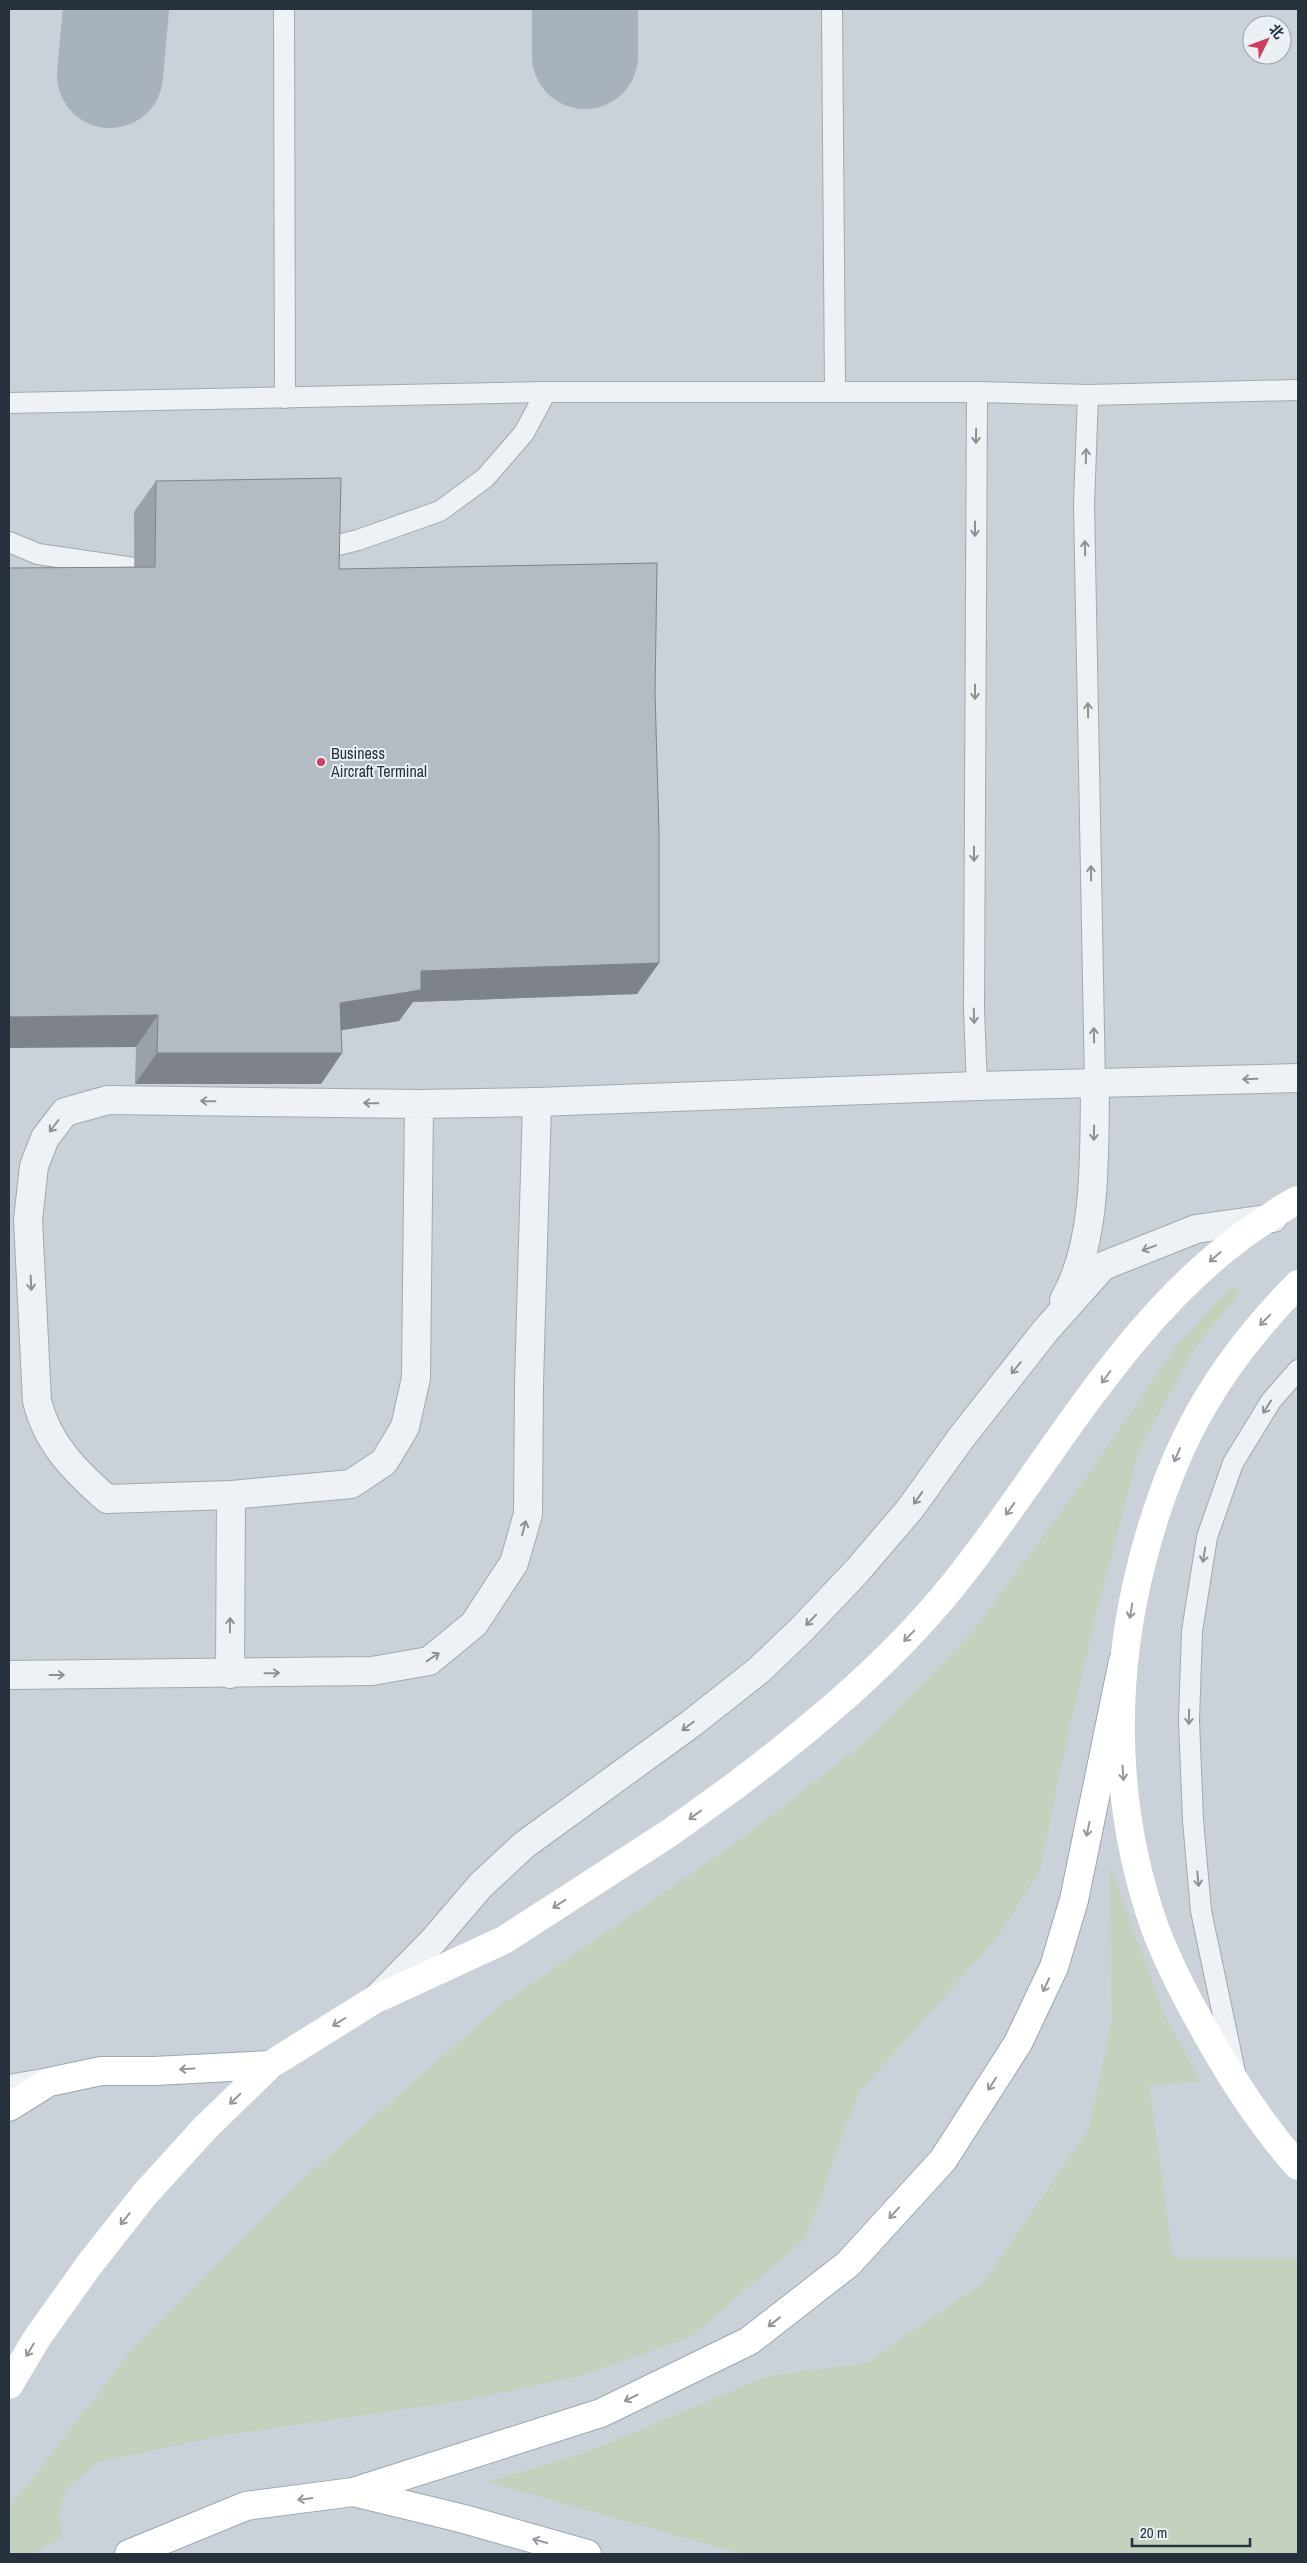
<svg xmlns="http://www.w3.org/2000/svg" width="1307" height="2563" font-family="'Archivo Narrow','Noto Sans SC',sans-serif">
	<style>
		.built { fill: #cad1d9; fill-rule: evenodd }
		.green { fill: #c4d1bd }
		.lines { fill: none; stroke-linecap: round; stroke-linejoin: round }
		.taxiway { stroke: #a8b2bc; stroke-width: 106 }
		.lane-casing { stroke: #a2a9b1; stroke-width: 22 }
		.street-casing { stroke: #a2a9b1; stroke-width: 30 }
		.primary-casing { stroke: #9ba7b2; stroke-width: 30 }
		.lane { stroke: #eff2f5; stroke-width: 20 }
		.street { stroke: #eff2f5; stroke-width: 28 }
		.secondary { stroke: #fff; stroke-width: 28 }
		.primary { stroke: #fff; stroke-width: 28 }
		.secondary-bridge { stroke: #fff; stroke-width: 28 }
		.wall { fill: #9aa1a8 }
		.shaded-wall { fill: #7d8388 }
		.building { fill: #b3bbc3; stroke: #7d8388 }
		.oneway { stroke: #8a9299 }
		.oneway2 { stroke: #92989e }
		.poi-dot { fill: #d03c62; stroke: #ebf0f4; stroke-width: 2 }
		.labels { text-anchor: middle; stroke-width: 4; stroke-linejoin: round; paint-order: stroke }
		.poi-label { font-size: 16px; fill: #26313d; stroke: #ebf0f4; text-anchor: start }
	</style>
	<rect width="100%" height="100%" fill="#dce1e7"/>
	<path class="built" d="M 9,9 L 1298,9 L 1298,2554 L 9,2554 ZM 1252,25 L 1282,25 L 1282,55 L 1252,55 Z"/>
	<g class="green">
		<path d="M 1232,1286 L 1240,1293 L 1195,1347 L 1139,1450 L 1094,1622 L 1060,1770 L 1040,1871 L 995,1940 L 858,2093 L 805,2239 L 689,2338 L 575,2377 L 466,2400 L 226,2435 L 98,2462 L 66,2489 L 59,2512 L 63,2536 L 34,2554 L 9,2554 L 9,2509 L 127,2356 L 301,2181 L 501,2005 L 744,1837 L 869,1739 L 974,1630 L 1086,1478 L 1176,1346 Z"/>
		<path d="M 1110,1866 L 1164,2014 L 1201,2082 L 1149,2085 L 1173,2258 L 1298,2258 L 1298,2554 L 742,2554 L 488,2482 L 585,2453 L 768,2376 L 866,2363 L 983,2283 L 1089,2129 L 1112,2021 Z"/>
	</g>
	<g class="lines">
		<g class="taxiway">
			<path d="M 585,9 L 585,56"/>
			<path d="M 110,75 L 116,9"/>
		</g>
		<defs>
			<g id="lane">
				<path d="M 284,9 L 285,398"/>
				<path d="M 832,9 L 835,392"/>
				<path d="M 977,392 L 974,1010 L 977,1086"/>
				<path d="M 1088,395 L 1084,504 L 1095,1084"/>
				<path d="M 9,403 L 546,392 L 977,392 L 1088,395 L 1298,390"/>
				<path d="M 9,542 L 38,554 L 134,568"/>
				<path d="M 318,550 L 358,540 L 440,511 L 485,478 L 524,433 L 546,392"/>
				<path d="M 1235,2072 L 1201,1911 L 1193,1820 L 1189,1720 L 1192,1631 L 1207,1537 L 1233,1463 L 1271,1401 L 1298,1370"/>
			</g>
			<g id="street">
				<path d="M 419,1104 L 416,1378 L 405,1427 L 384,1462 L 351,1484 L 231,1495 L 107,1499 C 75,1471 47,1443 37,1401 L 28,1220 L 34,1166 L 45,1138 L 65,1112 L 108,1100 L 419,1104 L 537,1102 L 977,1086 L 1298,1078"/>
				<path d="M 1064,1300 C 1098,1241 1094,1152 1095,1084"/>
				<path d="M 230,1674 L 231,1495"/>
				<path d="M 9,1675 L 372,1671 L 429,1661 L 474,1624 L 514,1563 L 528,1514 L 529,1384 L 537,1102"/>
				<path d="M 377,1998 L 433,1941 L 481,1885 L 524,1845 L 692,1723 L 759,1670 L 802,1629 L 857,1571 L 910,1509 L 961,1438 L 1046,1330 L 1103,1266 L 1196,1229 L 1273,1218"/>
				<path d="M 9,2089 L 49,2082"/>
			</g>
			<g id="primary">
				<path d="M 9,2107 L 49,2082 L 101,2071 L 154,2071 L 270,2065"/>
				<path d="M 353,2492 L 464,2519 L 587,2554"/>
				<path d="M 129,2554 L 246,2506 L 353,2492 L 601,2413 L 749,2341 L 848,2264 L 943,2160 L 1018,2043 L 1054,1967 L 1074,1900 L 1123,1661"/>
			</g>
		</defs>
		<use href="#lane" class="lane-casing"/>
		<use href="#street" class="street-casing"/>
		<use href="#primary" class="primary-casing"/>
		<use href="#lane" class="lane"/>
		<use href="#street" class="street"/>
		<g class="secondary">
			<path d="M 1298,1284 C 1215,1368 1171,1448 1142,1562 C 1111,1682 1113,1810 1155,1928 C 1169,1966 1189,2003 1209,2038 C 1235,2084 1263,2127 1298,2166"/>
			<path d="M 9,2385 L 37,2338 L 89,2265 L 145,2194 L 205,2128 L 270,2065 L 374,2000 L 504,1940 L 671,1832 L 735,1786"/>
		</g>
		<use href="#primary" class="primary"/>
		<path class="secondary-bridge" d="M 735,1786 C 819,1722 900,1655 965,1570 C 1056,1453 1131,1311 1256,1226 C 1270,1217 1283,1207 1298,1200"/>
	</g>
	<path class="wall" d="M 156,481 L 339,569 L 655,693 L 659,963 L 637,994 L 413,1002 L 399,1021 L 341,1030 L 342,1053 L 321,1084 L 135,1084 L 136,1047 L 134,512 Z"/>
	<g class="shaded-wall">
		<path d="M 659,963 L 637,994 L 413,1002 L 399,1021 L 318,1034 L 340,1003 L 421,971 Z"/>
		<path d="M 158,1015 L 136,1047 L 9,1048 L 9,1017 Z"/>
		<path d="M 157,1053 L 342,1053 L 321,1084 L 135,1084 Z"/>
	</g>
	<path class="building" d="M 341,478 L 339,569 L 657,563 L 655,693 L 659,831 L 659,963 L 421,971 L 421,990 L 340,1003 L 342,1053 L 157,1053 L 158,1015 L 9,1017 L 9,568 L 155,567 L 156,481 Z"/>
	<defs><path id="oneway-shaft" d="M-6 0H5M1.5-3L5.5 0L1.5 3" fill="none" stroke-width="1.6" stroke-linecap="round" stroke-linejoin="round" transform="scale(1.25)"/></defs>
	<g class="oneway">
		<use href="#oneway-shaft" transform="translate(976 436) rotate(91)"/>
		<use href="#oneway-shaft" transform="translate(1086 456) rotate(-88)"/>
		<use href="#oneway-shaft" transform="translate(975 529) rotate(90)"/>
		<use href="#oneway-shaft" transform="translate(1085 548) rotate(-91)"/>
		<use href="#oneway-shaft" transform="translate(975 692) rotate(90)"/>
		<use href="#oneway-shaft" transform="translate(1088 710) rotate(-91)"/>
		<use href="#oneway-shaft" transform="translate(974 854) rotate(90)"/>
		<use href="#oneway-shaft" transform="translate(1091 873) rotate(-91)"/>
		<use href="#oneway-shaft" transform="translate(974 1016) rotate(88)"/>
		<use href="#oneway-shaft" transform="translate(1094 1035) rotate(-91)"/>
		<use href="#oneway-shaft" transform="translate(1250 1079) rotate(178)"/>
		<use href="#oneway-shaft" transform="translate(208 1101) rotate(-179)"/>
		<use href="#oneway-shaft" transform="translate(371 1103) rotate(-179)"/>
		<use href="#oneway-shaft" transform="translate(54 1126) rotate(127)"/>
		<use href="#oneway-shaft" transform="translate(1094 1133) rotate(91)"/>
		<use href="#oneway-shaft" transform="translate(1149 1248) rotate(159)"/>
		<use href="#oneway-shaft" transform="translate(31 1283) rotate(87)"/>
		<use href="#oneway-shaft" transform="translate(1016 1368) rotate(129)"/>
		<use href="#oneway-shaft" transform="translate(1267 1407) rotate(122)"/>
		<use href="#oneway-shaft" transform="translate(918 1498) rotate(125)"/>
		<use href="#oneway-shaft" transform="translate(524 1528) rotate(-75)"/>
		<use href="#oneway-shaft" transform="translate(1204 1555) rotate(99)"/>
		<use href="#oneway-shaft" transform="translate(811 1620) rotate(134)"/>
		<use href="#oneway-shaft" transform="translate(230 1625) rotate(-89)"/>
		<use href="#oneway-shaft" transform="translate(433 1657) rotate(-33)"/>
		<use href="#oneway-shaft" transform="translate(272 1673) rotate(-1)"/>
		<use href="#oneway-shaft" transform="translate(57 1675)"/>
		<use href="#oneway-shaft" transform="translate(1189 1717) rotate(91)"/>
		<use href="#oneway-shaft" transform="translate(688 1726) rotate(143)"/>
		<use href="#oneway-shaft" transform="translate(1198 1879) rotate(85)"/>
	</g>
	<g class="oneway2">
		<use href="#oneway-shaft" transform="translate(1215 1257) rotate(139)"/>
		<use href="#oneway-shaft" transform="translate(1265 1320) rotate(134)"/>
		<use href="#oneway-shaft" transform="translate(1106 1377) rotate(127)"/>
		<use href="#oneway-shaft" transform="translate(1177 1455) rotate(113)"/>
		<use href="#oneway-shaft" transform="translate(1010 1509) rotate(126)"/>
		<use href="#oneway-shaft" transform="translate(1131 1611) rotate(100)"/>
		<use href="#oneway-shaft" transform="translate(909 1636) rotate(134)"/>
		<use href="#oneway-shaft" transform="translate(1123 1773) rotate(86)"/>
		<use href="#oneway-shaft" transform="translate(695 1815) rotate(144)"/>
		<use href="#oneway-shaft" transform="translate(1088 1829) rotate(102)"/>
		<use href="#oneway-shaft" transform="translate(559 1904) rotate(147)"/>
		<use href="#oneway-shaft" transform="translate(1046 1985) rotate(115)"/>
		<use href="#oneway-shaft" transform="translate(339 2022) rotate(148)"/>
		<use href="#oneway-shaft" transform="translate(187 2069) rotate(177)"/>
		<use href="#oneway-shaft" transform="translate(992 2084) rotate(123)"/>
		<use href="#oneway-shaft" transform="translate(235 2099) rotate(136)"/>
		<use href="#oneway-shaft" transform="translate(894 2213) rotate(132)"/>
		<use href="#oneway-shaft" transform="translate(125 2219) rotate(129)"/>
		<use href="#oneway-shaft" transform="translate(774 2322) rotate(142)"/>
		<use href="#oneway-shaft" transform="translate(30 2350) rotate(121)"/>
		<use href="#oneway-shaft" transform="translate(631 2398) rotate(154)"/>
		<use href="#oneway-shaft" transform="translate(305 2499) rotate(172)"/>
		<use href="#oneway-shaft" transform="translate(540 2541) rotate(-164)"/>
	</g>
	<circle class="poi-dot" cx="321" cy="762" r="5"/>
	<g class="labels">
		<g class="poi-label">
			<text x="331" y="759">Business<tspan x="331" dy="18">Aircraft Terminal</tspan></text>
		</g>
	</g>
	<rect width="1307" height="2563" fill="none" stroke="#26313d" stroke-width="20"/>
	<g transform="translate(1267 40) rotate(48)"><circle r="24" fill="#ebf0f4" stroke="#9ca4ab"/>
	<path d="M0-4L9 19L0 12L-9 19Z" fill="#d03c62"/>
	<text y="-8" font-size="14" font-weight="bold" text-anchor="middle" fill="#26313d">北</text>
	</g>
	<path d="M1132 2538v8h118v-8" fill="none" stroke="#26313d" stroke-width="2.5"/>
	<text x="1140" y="2538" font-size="15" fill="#26313d" stroke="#ebf0f4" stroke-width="4" paint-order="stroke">20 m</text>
</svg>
